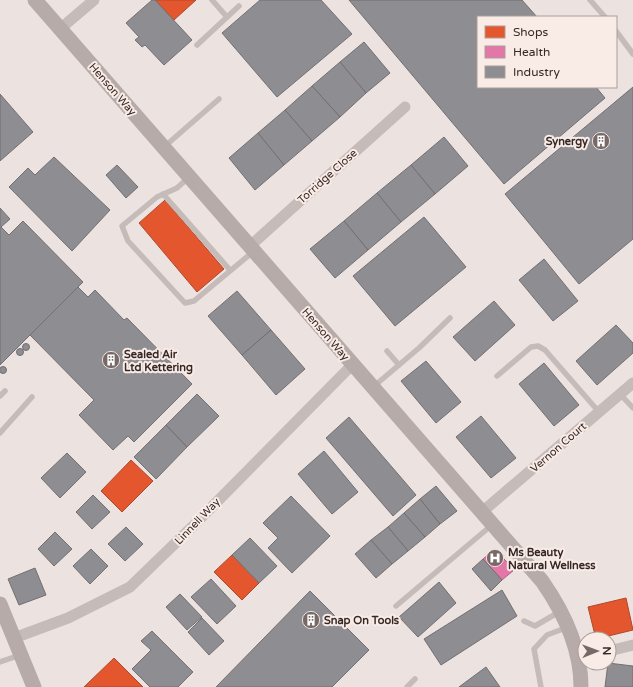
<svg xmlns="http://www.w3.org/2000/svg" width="633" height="687" font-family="'Varela Round',sans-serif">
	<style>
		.shops { fill: #e4572e; stroke: #b0492c }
		.health { fill: #e377a8; stroke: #af5f81 }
		.industry { fill: #8d8d92; stroke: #736f72 }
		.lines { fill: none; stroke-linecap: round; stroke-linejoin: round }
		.lane { stroke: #c5bbb9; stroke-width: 5.5 }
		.street { stroke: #c5bbb9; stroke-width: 11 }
		.secondary { stroke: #b6aba9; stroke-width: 15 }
		.labels { text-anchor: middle; stroke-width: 4; stroke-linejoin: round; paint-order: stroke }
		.street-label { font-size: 11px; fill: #362827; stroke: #f9ece6 }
		.poi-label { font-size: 11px; font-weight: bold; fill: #362827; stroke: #f9ece6; text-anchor: start }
	</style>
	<rect width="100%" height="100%" fill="#ece3e0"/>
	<g class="shops">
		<path d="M 155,0 L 196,0 L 174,20 Z"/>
		<path d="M 165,200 L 224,269 L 197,292 L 139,223 Z"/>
		<path d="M 131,460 L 153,481 L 122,512 L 101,491 Z"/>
		<path d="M 232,555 L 259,583 L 242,600 L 214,572 Z"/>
		<path d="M 626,598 L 633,630 L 596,639 L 588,607 Z"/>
		<path d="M 114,658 L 143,687 L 84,687 Z"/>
	</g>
	<path class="health" d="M 495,549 L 514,570 L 502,580 L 483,559 Z"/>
	<g class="industry">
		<path d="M 152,0 L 155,0 L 192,40 L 164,65 L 145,45 L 142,47 L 135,40 L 139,37 L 126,23 Z"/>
		<path d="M 260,0 L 321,0 L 352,34 L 277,97 L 222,33 Z"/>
		<path d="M 349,0 L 522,0 L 537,17 L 478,17 L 478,87 L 596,87 L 605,98 L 504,184 Z"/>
		<path d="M 364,42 L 390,73 L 366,93 L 340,62 Z"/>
		<path d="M 340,62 L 366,93 L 340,117 L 312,86 Z"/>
		<path d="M 312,86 L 340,117 L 312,141 L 285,110 Z"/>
		<path d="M 633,87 L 633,239 L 579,284 L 505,194 Z"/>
		<path d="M 0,94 L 33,132 L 0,161 Z"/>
		<path d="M 285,110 L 312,141 L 284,165 L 258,133 Z"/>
		<path d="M 258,133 L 284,165 L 255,190 L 229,158 Z"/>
		<path d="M 444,137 L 468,166 L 435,194 L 411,165 Z"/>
		<path d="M 54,157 L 110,210 L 72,251 L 9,187 L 28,168 L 35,175 Z"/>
		<path d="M 117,165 L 138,187 L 126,198 L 106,175 Z"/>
		<path d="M 411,165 L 435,194 L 401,222 L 377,193 Z"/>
		<path d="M 377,193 L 401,222 L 368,250 L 344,221 Z"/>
		<path d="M 0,208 L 10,219 L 1,227 L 9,235 L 23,221 L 83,282 L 0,365 Z"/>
		<path d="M 424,217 L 466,267 L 395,326 L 353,276 Z"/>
		<path d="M 344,221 L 368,250 L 335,278 L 310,249 Z"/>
		<path d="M 544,259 L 578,301 L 553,321 L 519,280 Z"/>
		<path d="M 78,287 L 88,297 L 95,290 L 124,320 L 127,318 L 192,384 L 134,442 L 128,436 L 113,450 L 79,415 L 94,400 L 30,335 Z"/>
		<path d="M 237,291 L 271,330 L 242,355 L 208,316 Z"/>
		<path d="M 494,301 L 515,325 L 475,361 L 453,337 Z"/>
		<path d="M 616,325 L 633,343 L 633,353 L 597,385 L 576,361 Z"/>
		<path d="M 271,330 L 305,369 L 276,395 L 242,355 Z"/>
		<circle cx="26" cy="347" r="3.5"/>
		<circle cx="20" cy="352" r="3.5"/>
		<path d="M 426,361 L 461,402 L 436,423 L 401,381 Z"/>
		<path d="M 544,363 L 579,405 L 554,426 L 519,384 Z"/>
		<circle cx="3" cy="370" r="3.5"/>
		<path d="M 197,394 L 219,416 L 187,447 L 166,425 Z"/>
		<path d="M 481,416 L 516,458 L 491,478 L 456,437 Z"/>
		<path d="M 349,417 L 416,495 L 393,516 L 326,438 Z"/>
		<path d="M 166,425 L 187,447 L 156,479 L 134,457 Z"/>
		<path d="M 324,451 L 358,492 L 332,514 L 298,474 Z"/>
		<path d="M 67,453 L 86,472 L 60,498 L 41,478 Z"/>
		<path d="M 436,486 L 457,511 L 440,524 L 420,499 Z"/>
		<path d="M 93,495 L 110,512 L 92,529 L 76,512 Z"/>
		<path d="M 291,496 L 330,536 L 292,573 L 268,548 L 278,538 L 263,523 Z"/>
		<path d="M 420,499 L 440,524 L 425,537 L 404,513 Z"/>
		<path d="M 404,513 L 425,537 L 408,551 L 388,527 Z"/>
		<path d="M 126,527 L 143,544 L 125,561 L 108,544 Z"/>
		<path d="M 388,527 L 408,551 L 392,564 L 371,540 Z"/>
		<path d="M 55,532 L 72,549 L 54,566 L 38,549 Z"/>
		<path d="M 250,538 L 277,566 L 259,583 L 232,555 Z"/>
		<path d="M 371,540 L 392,564 L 376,578 L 355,554 Z"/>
		<path d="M 91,549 L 108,566 L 90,584 L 73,566 Z"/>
		<path d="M 483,559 L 502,580 L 491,591 L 472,569 Z"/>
		<path d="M 35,568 L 46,595 L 19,605 L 8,579 Z"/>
		<path d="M 211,579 L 236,606 L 217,624 L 191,597 Z"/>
		<path d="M 439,582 L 456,603 L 418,637 L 399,617 Z"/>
		<path d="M 502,590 L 517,616 L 441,665 L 424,639 Z"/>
		<path d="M 310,591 L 369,650 L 332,687 L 216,687 Z"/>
		<path d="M 180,594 L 202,617 L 187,630 L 166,607 Z"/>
		<path d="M 202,618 L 224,641 L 209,655 L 188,632 Z"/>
		<path d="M 152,631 L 193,672 L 178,687 L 150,687 L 132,669 L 151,650 L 141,641 Z"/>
		<path d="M 608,663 L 633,666 L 633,687 L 605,687 Z"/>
		<path d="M 486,667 L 500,687 L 459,687 Z"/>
	</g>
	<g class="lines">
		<g class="lane">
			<path d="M 212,0 L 227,17"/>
			<path d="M 590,0 L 605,17"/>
			<path d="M 616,31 L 633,54"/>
			<path d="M 197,45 L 239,6"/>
			<path d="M 164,147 L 219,99"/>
			<path d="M 188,178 L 177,188 L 157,197 L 122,226 L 128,241 L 185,303 L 194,301 L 254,251"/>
			<path d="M 163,194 L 230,270"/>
			<path d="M 387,351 L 399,365"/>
			<path d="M 497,376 L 531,347 L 538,346 L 545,350 L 599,412"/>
			<path d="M 373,387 L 419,348 L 450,318"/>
			<path d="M 620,394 L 633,408"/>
			<path d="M 0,396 L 5,391"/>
			<path d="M 0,433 L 32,397"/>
			<path d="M 396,606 L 493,524"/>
			<path d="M 524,621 L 535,626 L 559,612"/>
			<path d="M 0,662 L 20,655"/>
			<path d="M 407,687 L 415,679"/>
			<path d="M 541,687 L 534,649 L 547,635 L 568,627"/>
		</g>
		<g class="street">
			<path d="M 60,29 L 94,0"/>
			<path d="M 250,246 L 405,107"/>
			<path d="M 482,512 L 633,383"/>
			<path d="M 14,638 L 68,618 L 130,587 L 193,526 L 353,364"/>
			<path d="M 609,651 L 633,645"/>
		</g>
		<g class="secondary">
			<path d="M 35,0 L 542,581 C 563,611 581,649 581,687"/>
			<path d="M 0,604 L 34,687"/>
		</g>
	</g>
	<defs>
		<symbol id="building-disc" viewBox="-11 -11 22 22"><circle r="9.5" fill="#766968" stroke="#f9ece6"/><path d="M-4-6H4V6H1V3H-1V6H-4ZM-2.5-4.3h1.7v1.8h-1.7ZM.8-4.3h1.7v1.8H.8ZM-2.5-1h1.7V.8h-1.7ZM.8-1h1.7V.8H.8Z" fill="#fff"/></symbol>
		<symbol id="hospital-disc" viewBox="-11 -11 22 22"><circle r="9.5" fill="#766968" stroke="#f9ece6"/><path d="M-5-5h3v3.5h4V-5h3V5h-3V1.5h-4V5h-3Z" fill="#fff"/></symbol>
	</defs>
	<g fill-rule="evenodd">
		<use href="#building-disc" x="591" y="131" width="20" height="20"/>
		<use href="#building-disc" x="101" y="350" width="20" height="20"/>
		<use href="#hospital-disc" x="485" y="548" width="20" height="20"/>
		<use href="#building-disc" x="301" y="610" width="20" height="20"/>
	</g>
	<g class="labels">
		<g class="street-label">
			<text transform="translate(113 89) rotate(49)" y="4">Henson Way</text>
			<text transform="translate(327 176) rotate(-42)" y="4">Torridge Close</text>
			<text transform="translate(326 334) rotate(49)" y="4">Henson Way</text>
			<text transform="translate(558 447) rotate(-41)" y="4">Vernon Court</text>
			<text transform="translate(197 521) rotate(-46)" y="4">Linnell Way</text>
		</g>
		<g class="poi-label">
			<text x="588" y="145" text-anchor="end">Synergy</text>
			<text x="124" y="358">Sealed Air<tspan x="124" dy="13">Ltd Kettering</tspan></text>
			<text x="508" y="556">Ms Beauty<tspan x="508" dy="13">Natural Wellness</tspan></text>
			<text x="324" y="624">Snap On Tools</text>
		</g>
	</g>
	<rect x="477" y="16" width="140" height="72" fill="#f9ece6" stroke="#ab9e9a"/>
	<rect x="485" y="26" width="20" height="12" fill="#e4572e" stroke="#ab9e9a"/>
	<text x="513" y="36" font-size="12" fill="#362827">Shops</text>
	<rect x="485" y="46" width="20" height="12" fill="#e377a8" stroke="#ab9e9a"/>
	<text x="513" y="56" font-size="12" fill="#362827">Health</text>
	<rect x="485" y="66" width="20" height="12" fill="#8d8d92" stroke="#ab9e9a"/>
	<text x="513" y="76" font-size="12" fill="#362827">Industry</text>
	<g transform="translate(597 651) rotate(89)"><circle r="19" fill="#f9ece6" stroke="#ab9e9a"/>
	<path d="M0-3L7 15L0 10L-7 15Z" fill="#766968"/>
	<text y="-6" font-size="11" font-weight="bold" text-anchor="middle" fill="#362827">N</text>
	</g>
</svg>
